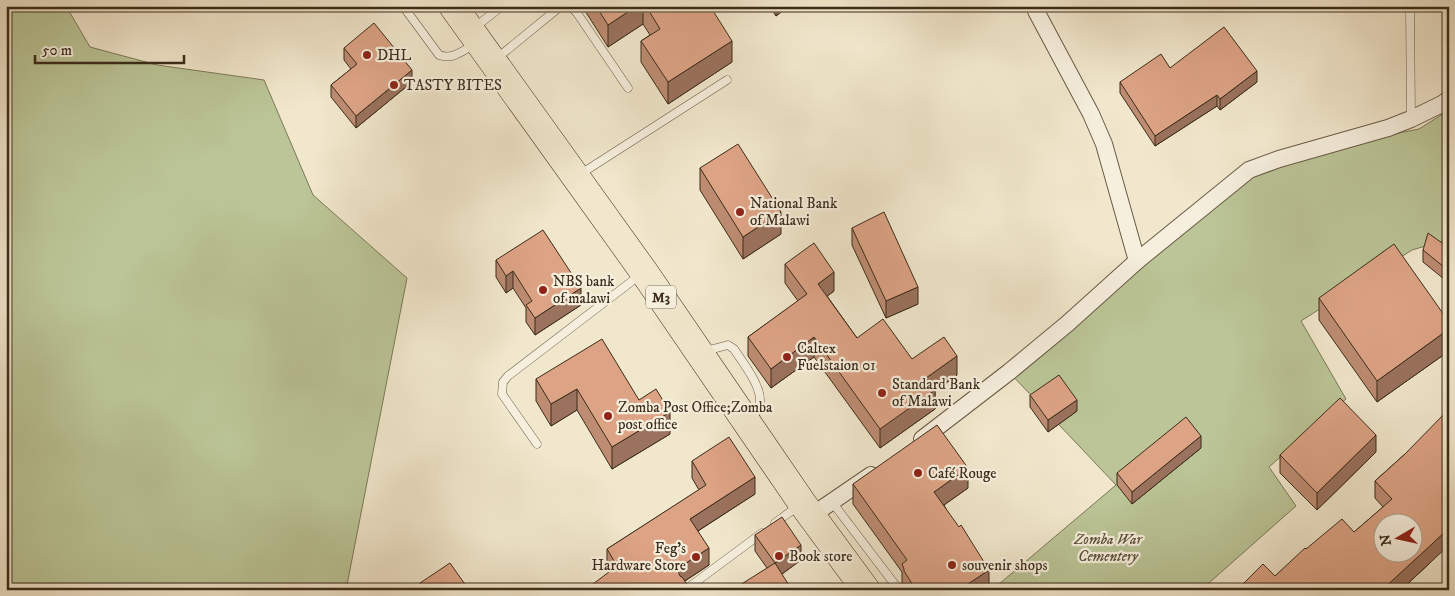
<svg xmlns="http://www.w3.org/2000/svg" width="1455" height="596" font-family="'IM FELL DW Pica',serif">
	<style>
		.green { fill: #bbc597; stroke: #7c7858 }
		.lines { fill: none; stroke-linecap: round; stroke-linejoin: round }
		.lane-casing { stroke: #695b46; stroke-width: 9 }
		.street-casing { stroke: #695b46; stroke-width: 18 }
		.highway-casing { stroke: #3c2c1a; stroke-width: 29 }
		.lane { stroke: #f6efde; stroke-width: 8 }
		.street { stroke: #f6efde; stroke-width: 16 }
		.highway { stroke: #f1e7cc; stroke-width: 28 }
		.wall { fill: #bd8c72; stroke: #3c2c1a }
		.shaded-wall { fill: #9a725d; stroke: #3c2c1a }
		.building { fill: #dca385; stroke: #3c2c1a; fill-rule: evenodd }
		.poi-dot { fill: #8f2418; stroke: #f6efde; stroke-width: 2 }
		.labels { text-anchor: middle; stroke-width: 4.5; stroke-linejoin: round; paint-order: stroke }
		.shield { fill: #f6efde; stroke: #746655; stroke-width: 1 }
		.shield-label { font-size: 14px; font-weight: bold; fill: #3c2c1a }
		.poi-label { font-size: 15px; fill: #3c2c1a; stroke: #f6efde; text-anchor: start }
		.park-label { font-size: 15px; font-style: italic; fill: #5c5239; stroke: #f6efde }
	</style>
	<rect width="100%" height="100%" fill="#f1e7cc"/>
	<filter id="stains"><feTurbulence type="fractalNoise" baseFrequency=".004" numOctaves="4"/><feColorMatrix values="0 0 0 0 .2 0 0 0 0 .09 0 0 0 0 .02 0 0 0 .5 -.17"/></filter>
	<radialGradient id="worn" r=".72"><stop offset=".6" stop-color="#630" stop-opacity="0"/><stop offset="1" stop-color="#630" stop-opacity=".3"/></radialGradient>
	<g class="green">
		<path d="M 6,6 L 66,6 L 90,47 L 157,65 L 264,80 L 313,195 L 407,278 L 346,590 L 6,590 Z"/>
		<path d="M 1449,110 L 1449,239 L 1412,250 L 1301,321 L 1346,399 L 1269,467 L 1296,506 L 1201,590 L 992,590 L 1116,485 L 1009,372 L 1248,163 L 1419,129 Z"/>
	</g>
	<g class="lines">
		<defs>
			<g id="lane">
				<path d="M 403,6 L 439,55 C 453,60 462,51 475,44"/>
				<path d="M 570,6 L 577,13 L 628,88"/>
				<path d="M 1410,6 L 1411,119"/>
				<path d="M 474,28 L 502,6"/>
				<path d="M 496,59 L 561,6"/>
				<path d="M 579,175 L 727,80"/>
				<path d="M 704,353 L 713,349 L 728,345 L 734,349 C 743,363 765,390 759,406 C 758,411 754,416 751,420"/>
				<path d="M 537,444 L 502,394 L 503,382 L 508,376 L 640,275"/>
				<path d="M 832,502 L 899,590"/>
				<path d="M 775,523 L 798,506"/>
				<path d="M 685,590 L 762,533"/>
			</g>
			<g id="street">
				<path d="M 1036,11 L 1091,114 L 1104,144 L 1137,261"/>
				<path d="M 922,439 L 1009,372 L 1067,324 L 1137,261 L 1249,170 L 1279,159 L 1388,128 L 1411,119 L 1442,104 L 1449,99"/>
				<path d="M 811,516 L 871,475"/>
			</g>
			<path id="highway" d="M 453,6 L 644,272 L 802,503 L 866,590"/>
		</defs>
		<use href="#lane" class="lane-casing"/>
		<use href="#street" class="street-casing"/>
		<use href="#highway" class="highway-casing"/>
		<use href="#lane" class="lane"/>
		<use href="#street" class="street"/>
		<use href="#highway" class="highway"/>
	</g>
	<g class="wall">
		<path d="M 582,6 L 710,6 L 732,62 L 668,104 L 641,62 L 641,41 L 650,35 L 643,24 L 608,47 Z"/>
		<path d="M 769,6 L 789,6 L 776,16 Z"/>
		<path d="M 344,48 L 412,82 L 356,128 L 331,97 L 331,85 L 351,69 L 344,60 Z"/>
		<path d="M 1170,68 L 1257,82 L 1220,110 L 1217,106 L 1155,146 L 1120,93 L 1120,82 Z"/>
		<path d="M 700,168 L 781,234 L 743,259 L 700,190 Z"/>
		<path d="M 852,228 L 918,304 L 886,318 L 852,245 Z"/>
		<path d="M 1449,248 L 1449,283 L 1423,262 L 1423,250 Z"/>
		<path d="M 496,260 L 581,305 L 535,335 L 526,322 L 526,308 L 513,288 L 506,293 L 496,277 Z"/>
		<path d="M 785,264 L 834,291 L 827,296 L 857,338 L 912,359 L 957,375 L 935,391 L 935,409 L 880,448 L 814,357 L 771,388 L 748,356 L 748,337 L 798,301 L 785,283 Z"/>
		<path d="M 1319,298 L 1449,322 L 1449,351 L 1377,402 L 1319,320 Z"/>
		<path d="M 536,379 L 639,400 L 670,434 L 612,469 L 577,410 L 551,426 L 536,401 Z"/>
		<path d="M 1030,395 L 1077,411 L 1048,432 L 1030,407 Z"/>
		<path d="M 1201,448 L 1132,504 L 1117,485 L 1117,473 Z"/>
		<path d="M 1376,452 L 1317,510 L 1280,473 L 1280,455 Z"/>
		<path d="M 1405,454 L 1432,561 L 1401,590 L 1237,590 L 1275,576 L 1306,549 L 1354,532 L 1383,507 L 1375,498 L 1375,481 Z"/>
		<path d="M 692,461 L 755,494 L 698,531 L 709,565 L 685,581 L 610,571 L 607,566 L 607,549 L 699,490 L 692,478 Z"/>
		<path d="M 853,484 L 968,488 L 944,505 L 989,590 L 904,590 L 902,584 L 902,572 L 853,504 Z"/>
		<path d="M 755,535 L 801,560 L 782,574 L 767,568 L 755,551 Z"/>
		<path d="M 420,583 L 469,590 L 420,590 Z"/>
	</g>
	<g class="shaded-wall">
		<path d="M 637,6 L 643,6 L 643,24 L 608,47 L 608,25 Z"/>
		<path d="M 776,6 L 789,6 L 776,16 Z"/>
		<path d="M 732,41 L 732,62 L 668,104 L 668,82 Z"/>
		<path d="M 412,70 L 412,82 L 356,128 L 356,116 Z"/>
		<path d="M 1257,71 L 1257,82 L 1220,110 L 1220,99 Z"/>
		<path d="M 1217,95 L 1217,106 L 1155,146 L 1155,136 Z"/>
		<path d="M 781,212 L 781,234 L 743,259 L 743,237 Z"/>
		<path d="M 513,271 L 513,288 L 506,293 L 506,276 Z"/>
		<path d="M 834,272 L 834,291 L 818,303 L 818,284 Z"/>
		<path d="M 918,287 L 918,304 L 886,318 L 886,301 Z"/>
		<path d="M 581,288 L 581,305 L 535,335 L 535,318 Z"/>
		<path d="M 1449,329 L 1449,351 L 1377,402 L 1377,381 Z"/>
		<path d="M 814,337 L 814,357 L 771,388 L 771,369 Z"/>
		<path d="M 957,356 L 957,375 L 935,391 L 935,409 L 880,448 L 880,429 L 926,378 Z"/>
		<path d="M 577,389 L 577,410 L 551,426 L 551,404 Z"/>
		<path d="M 1077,400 L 1077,411 L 1048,432 L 1048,420 Z"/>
		<path d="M 670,412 L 670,434 L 612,469 L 612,447 Z"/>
		<path d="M 1376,435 L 1376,452 L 1317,510 L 1317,493 Z"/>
		<path d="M 1201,436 L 1201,448 L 1132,504 L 1132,492 Z"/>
		<path d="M 968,468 L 968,488 L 934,512 L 934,492 Z"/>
		<path d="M 755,477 L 755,494 L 690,536 L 690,519 Z"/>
		<path d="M 1449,528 L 1449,545 L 1432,561 L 1401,590 L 1382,590 Z"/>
		<path d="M 801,545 L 801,560 L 775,579 L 775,563 Z"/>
		<path d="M 709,548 L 709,565 L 677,586 L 677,569 Z"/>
		<path d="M 989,570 L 989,590 L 959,590 Z"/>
	</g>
	<g class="building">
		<path d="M 596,6 L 637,6 L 608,25 Z"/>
		<path d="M 646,6 L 710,6 L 732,41 L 668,82 L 641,41 L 660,29 Z"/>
		<path d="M 374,23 L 412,70 L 356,116 L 331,85 L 357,64 L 344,48 Z"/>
		<path d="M 1224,27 L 1257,71 L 1220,99 L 1217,95 L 1155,136 L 1120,82 L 1161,54 L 1170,68 Z"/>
		<path d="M 738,144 L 781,212 L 743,237 L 700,168 Z"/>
		<path d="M 884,212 L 918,287 L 886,301 L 852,228 Z"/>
		<path d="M 543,230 L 581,288 L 535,318 L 526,305 L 532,301 L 513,271 L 506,276 L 496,260 Z"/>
		<path d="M 1428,233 L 1449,248 L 1449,271 L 1423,250 Z"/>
		<path d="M 814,243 L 834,272 L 818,284 L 857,338 L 883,319 L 912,359 L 944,337 L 957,356 L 926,378 L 935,390 L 880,429 L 814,337 L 771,369 L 748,337 L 807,294 L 785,264 Z"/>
		<path d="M 1394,244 L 1449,322 L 1449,329 L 1377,381 L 1319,298 Z"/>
		<path d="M 602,339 L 639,400 L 656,389 L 670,412 L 612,447 L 577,389 L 551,404 L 536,379 Z"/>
		<path d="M 1059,375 L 1077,400 L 1048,420 L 1030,395 Z"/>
		<path d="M 1340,398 L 1376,435 L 1317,493 L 1280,455 Z"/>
		<path d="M 1449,409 L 1449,528 L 1432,544 L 1382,590 L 1237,590 L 1263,564 L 1275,576 L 1305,548 L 1306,549 L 1342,519 L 1354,532 L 1392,499 L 1375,481 L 1405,454 ZM 1382,524 L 1412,524 L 1412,554 L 1382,554 Z"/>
		<path d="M 1186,417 L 1201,436 L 1132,492 L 1117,473 Z"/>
		<path d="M 937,425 L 968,468 L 934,492 L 959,527 L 961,525 L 989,570 L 959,590 L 916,590 L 904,571 L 904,569 L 902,564 L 907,560 L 853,484 Z"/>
		<path d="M 729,437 L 755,477 L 690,519 L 709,548 L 677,569 L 680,576 L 683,578 L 690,590 L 585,590 L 617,566 L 607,549 L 706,485 L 692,461 Z"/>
		<path d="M 782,517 L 801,545 L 775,563 L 755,535 Z"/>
		<path d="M 450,563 L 469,590 L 425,590 L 420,583 Z"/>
		<path d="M 775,563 L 792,590 L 732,590 Z"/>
		<path d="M 1219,585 L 1224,590 L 1215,590 Z"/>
	</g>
	<g class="poi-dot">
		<circle cx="367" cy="55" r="5"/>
		<circle cx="394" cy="85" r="5"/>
		<circle cx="740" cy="212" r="5"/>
		<circle cx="543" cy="290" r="5"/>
		<circle cx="787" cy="357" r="5"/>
		<circle cx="882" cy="393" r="5"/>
		<circle cx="608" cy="416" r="5"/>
		<circle cx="918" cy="473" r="5"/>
		<circle cx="779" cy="556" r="5"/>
		<circle cx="696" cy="557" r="5"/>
		<circle cx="952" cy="565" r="5"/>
	</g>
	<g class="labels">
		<rect class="shield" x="646" y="285.5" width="30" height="23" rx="4"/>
		<g class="shield-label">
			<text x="661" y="302">M3</text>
		</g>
		<g class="poi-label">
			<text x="377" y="60">DHL</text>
			<text x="404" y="90">TASTY BITES</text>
			<text x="750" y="208">National Bank<tspan x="750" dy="17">of Malawi</tspan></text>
			<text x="553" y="286">NBS bank<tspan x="553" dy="17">of malawi</tspan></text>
			<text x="797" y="353">Caltex<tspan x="797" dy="17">Fuelstaion 01</tspan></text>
			<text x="892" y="389">Standard Bank<tspan x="892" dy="17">of Malawi</tspan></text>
			<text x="618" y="412">Zomba Post Office;Zomba<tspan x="618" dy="17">post office</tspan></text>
			<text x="928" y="478">Café Rouge</text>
			<text x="686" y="553" text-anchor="end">Feg's<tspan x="686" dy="17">Hardware Store</tspan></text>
			<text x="789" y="561">Book store</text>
			<text x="962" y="570">souvenir shops</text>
		</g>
		<g class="park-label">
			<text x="1108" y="544">Zomba War<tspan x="1108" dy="17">Cementery</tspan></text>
		</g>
	</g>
	<rect width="1455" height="596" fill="none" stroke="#f1e7cc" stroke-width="25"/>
	<rect x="8" y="8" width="1440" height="581" fill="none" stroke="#3c2c1a" stroke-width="2.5"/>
	<rect x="12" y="12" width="1430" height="571" fill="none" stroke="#3c2c1a"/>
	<g transform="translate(1398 538) rotate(261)"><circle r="24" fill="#f6efde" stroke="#aca190"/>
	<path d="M0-4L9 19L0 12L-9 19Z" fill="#8f2418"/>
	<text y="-8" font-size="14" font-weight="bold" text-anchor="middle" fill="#3c2c1a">N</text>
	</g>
	<path d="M35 55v8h149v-8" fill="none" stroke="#3c2c1a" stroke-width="2.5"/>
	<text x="42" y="55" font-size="15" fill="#3c2c1a" stroke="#f6efde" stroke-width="4" paint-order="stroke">50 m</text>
	<rect width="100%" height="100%" filter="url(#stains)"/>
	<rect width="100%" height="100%" fill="url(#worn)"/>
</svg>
